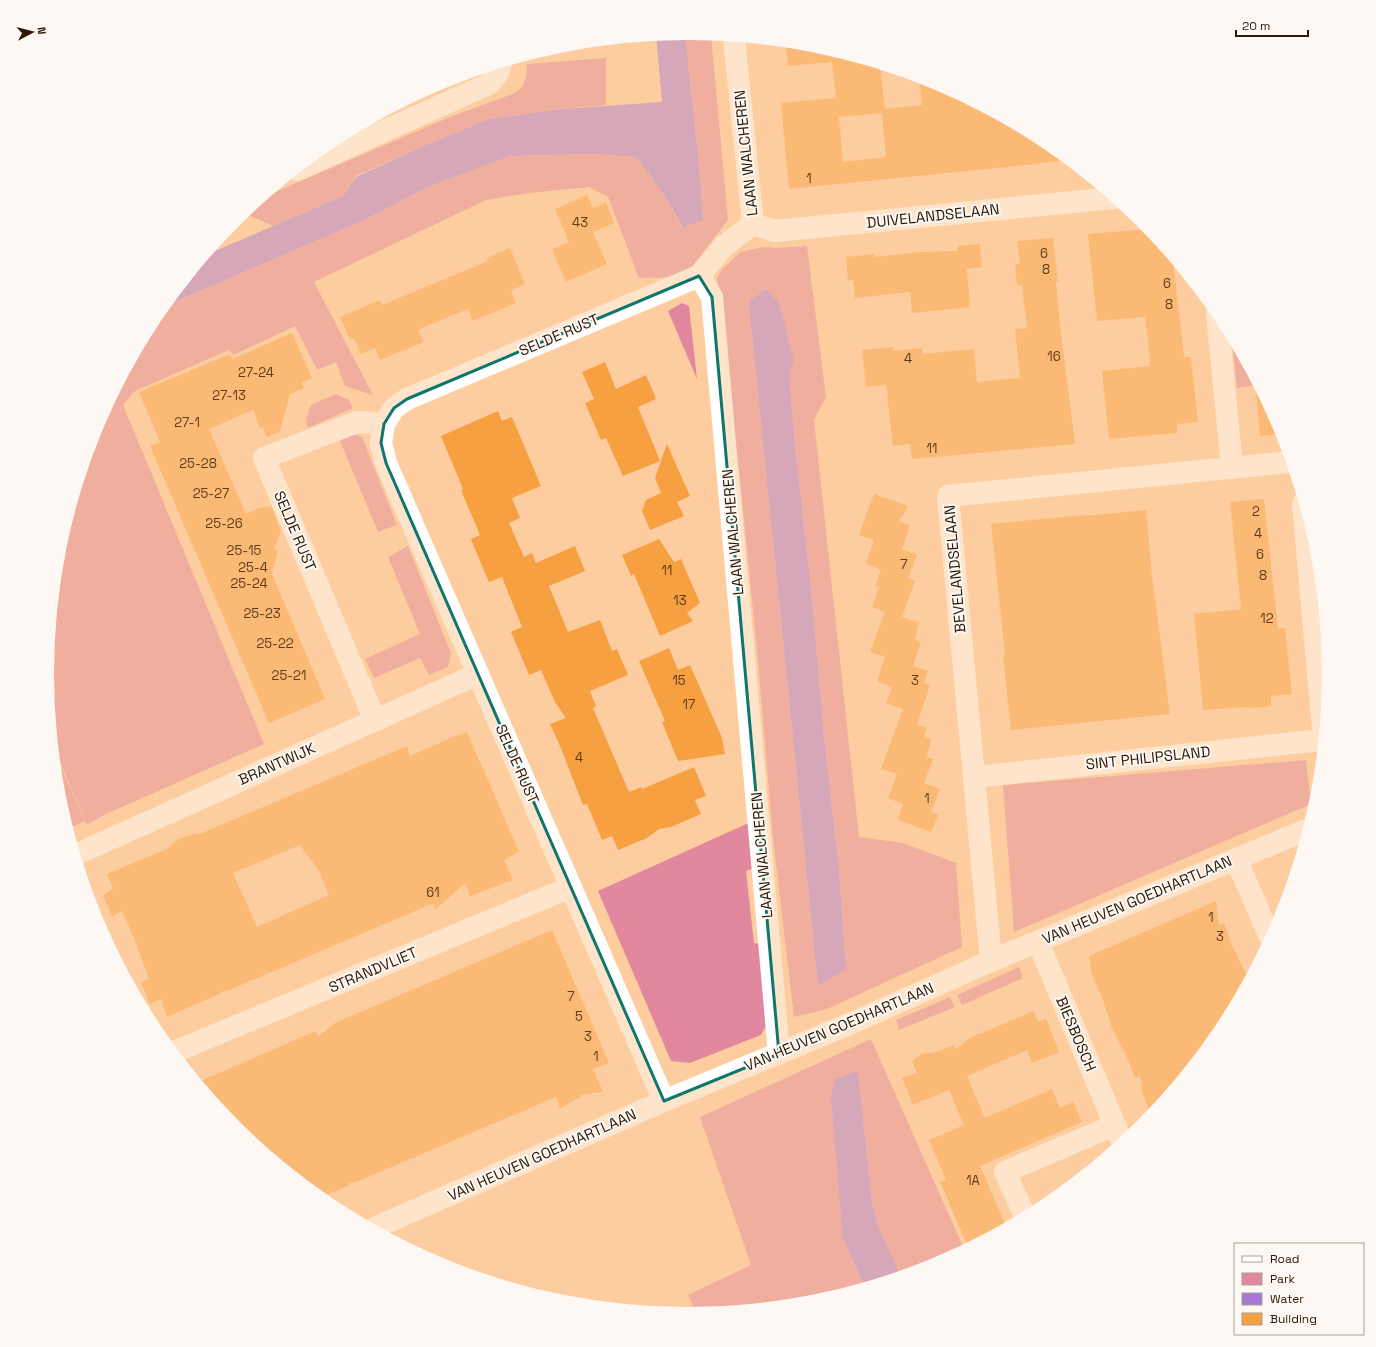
<svg xmlns="http://www.w3.org/2000/svg" width="1376" height="1347" font-family="'Space Grotesk',sans-serif">
	<style>
		.green { fill: #e1889e; fill-rule: evenodd }
		.water { fill: #a678d9 }
		.building { fill: #f6a042; fill-rule: evenodd }
		.lines { fill: none; stroke-linecap: round; stroke-linejoin: round }
		.minor { stroke: #fff; stroke-width: 22 }
		.marked { fill: none; stroke: #0f766e; stroke-width: 3; stroke-linejoin: round }
		.labels { text-anchor: middle; stroke-width: 4; stroke-linejoin: round; paint-order: stroke }
		.number-label { font-size: 13px; fill: #5e3b16 }
		.street-label { font-size: 15px; fill: #2b1907; stroke: #fdf8f3 }
	</style>
	<rect width="100%" height="100%" fill="#fecd9f"/>
	<g class="green">
		<path d="M 685,33 L 711,35 L 728,220 L 684,277 L 639,278 L 608,197 L 589,187 L 529,193 L 486,200 L 314,282 L 373,395 L 345,386 L 336,362 L 317,370 L 295,326 L 234,355 L 229,350 L 135,391 L 123,405 L 264,744 L 104,815 L 87,825 L 55,750 L 48,673 L 60,548 L 96,428 L 156,317 L 165,306 L 360,222 L 428,187 L 511,156 L 595,154 L 637,157 L 669,203 L 682,228 L 703,220 L 700,175 Z"/>
		<path d="M 606,58 L 606,105 L 562,109 L 489,119 L 423,146 L 356,176 L 343,196 L 273,226 L 244,213 L 266,196 L 450,117 L 513,94 L 523,86 L 526,77 L 527,64 Z"/>
		<path d="M 807,246 L 826,397 L 814,420 L 859,837 L 903,843 L 956,863 L 962,947 L 827,1009 L 794,1017 L 773,838 L 758,662 L 740,479 L 728,391 L 717,278 L 721,271 L 740,252 L 764,247 L 776,248 ZM 765,289 L 779,302 L 789,372 L 794,435 L 812,598 L 824,736 L 839,869 L 846,970 L 818,986 L 750,315 Z"/>
		<path d="M 682,303 L 689,306 L 697,379 L 668,311 Z"/>
		<path d="M 1238,350 L 1257,385 L 1237,388 L 1233,351 Z"/>
		<path d="M 336,394 L 349,400 L 353,408 L 308,428 L 306,418 L 311,405 Z"/>
		<path d="M 353,434 L 362,437 L 397,525 L 378,532 L 340,441 Z"/>
		<path d="M 408,546 L 451,653 L 448,667 L 429,675 L 420,658 L 374,678 L 365,659 L 420,634 L 388,557 Z"/>
		<path d="M 55,753 L 85,821 L 69,828 L 60,798 Z"/>
		<path d="M 1306,760 L 1311,804 L 1014,932 L 1003,785 Z"/>
		<path d="M 753,821 L 758,867 L 746,871 L 754,943 L 765,945 L 769,1020 L 761,1035 L 690,1063 L 671,1061 L 598,891 Z"/>
		<path d="M 1019,967 L 1023,978 L 962,1005 L 957,995 Z"/>
		<path d="M 950,997 L 955,1007 L 899,1030 L 896,1020 Z"/>
		<path d="M 871,1039 L 964,1249 L 933,1265 L 900,1275 L 878,1225 L 872,1202 L 858,1072 L 843,1238 L 864,1286 L 813,1302 L 696,1313 L 688,1295 L 751,1265 L 700,1117 Z"/>
	</g>
	<g class="water">
		<path d="M 685,33 L 700,175 L 703,220 L 683,228 L 669,203 L 637,157 L 595,154 L 511,156 L 428,187 L 360,222 L 165,306 L 211,250 L 215,251 L 343,196 L 356,177 L 423,146 L 489,119 L 562,109 L 662,102 L 656,36 Z"/>
		<path d="M 766,289 L 779,302 L 794,362 L 789,372 L 794,435 L 812,598 L 824,736 L 839,869 L 846,970 L 818,986 L 750,315 L 749,302 Z"/>
		<path d="M 858,1071 L 872,1202 L 878,1225 L 900,1275 L 864,1286 L 843,1238 L 831,1099 L 835,1079 Z"/>
	</g>
	<g class="building">
		<path d="M 786,43 L 813,45 L 880,66 L 885,109 L 922,105 L 919,78 L 933,82 L 1044,141 L 1067,160 L 1017,166 L 789,189 L 781,103 L 836,98 L 832,62 L 788,66 ZM 882,113 L 886,157 L 843,162 L 839,117 Z"/>
		<path d="M 587,195 L 593,208 L 606,202 L 614,223 L 593,232 L 607,264 L 566,282 L 552,249 L 569,242 L 555,209 Z"/>
		<path d="M 1148,229 L 1173,260 L 1184,357 L 1191,357 L 1198,422 L 1177,424 L 1177,433 L 1109,439 L 1102,371 L 1150,366 L 1148,339 L 1145,317 L 1097,321 L 1088,234 Z"/>
		<path d="M 1053,238 L 1058,282 L 1056,282 L 1060,325 L 1075,444 L 912,459 L 910,444 L 893,446 L 886,385 L 866,387 L 862,350 L 893,347 L 893,351 L 922,348 L 923,354 L 974,349 L 977,382 L 1020,378 L 1015,329 L 1027,328 L 1022,285 L 1017,286 L 1015,264 L 1020,264 L 1017,241 Z"/>
		<path d="M 980,244 L 982,267 L 967,269 L 970,307 L 912,313 L 910,292 L 855,298 L 853,280 L 848,281 L 846,257 L 874,254 L 874,257 L 921,252 L 958,251 L 957,246 Z"/>
		<path d="M 510,248 L 525,284 L 511,291 L 516,303 L 473,321 L 468,309 L 438,321 L 418,330 L 424,342 L 380,360 L 375,348 L 361,354 L 354,338 L 350,339 L 340,317 L 380,300 L 382,305 L 488,261 L 487,258 Z"/>
		<path d="M 292,333 L 312,378 L 301,383 L 304,388 L 290,394 L 280,431 L 267,437 L 263,427 L 260,428 L 253,410 L 209,429 L 246,514 L 264,506 L 265,508 L 271,506 L 281,531 L 274,549 L 278,551 L 272,574 L 325,699 L 269,723 L 150,446 L 160,442 L 139,392 L 230,354 L 232,359 Z"/>
		<path d="M 605,362 L 616,389 L 646,375 L 656,399 L 638,407 L 660,461 L 623,476 L 606,438 L 601,440 L 585,403 L 594,399 L 582,372 Z"/>
		<path d="M 1255,382 L 1280,429 L 1281,434 L 1260,436 Z"/>
		<path d="M 498,411 L 502,421 L 512,417 L 541,486 L 512,498 L 520,518 L 509,523 L 524,557 L 532,553 L 536,563 L 575,546 L 585,571 L 549,586 L 568,632 L 600,620 L 612,651 L 617,649 L 628,675 L 590,691 L 596,706 L 593,708 L 629,792 L 641,787 L 642,789 L 694,767 L 706,796 L 695,800 L 701,814 L 671,827 L 659,829 L 647,838 L 618,850 L 612,836 L 602,840 L 587,804 L 583,805 L 560,746 L 550,724 L 566,718 L 555,702 L 541,670 L 529,675 L 511,632 L 522,627 L 502,577 L 489,582 L 480,561 L 471,539 L 480,535 L 461,490 L 463,489 L 441,436 Z"/>
		<path d="M 667,444 L 690,496 L 677,502 L 684,516 L 650,530 L 642,511 L 646,500 L 661,493 L 655,478 Z"/>
		<path d="M 874,494 L 908,506 L 899,521 L 910,525 L 902,549 L 917,555 L 908,578 L 915,581 L 902,617 L 919,623 L 915,640 L 921,642 L 913,666 L 928,671 L 924,683 L 930,685 L 917,724 L 927,728 L 924,737 L 931,740 L 927,757 L 933,759 L 924,783 L 940,789 L 931,812 L 938,815 L 931,832 L 898,820 L 903,804 L 888,798 L 897,774 L 881,769 L 903,709 L 886,703 L 892,687 L 877,681 L 885,657 L 870,652 L 885,612 L 872,607 L 879,587 L 875,586 L 881,570 L 866,564 L 874,540 L 859,535 Z"/>
		<path d="M 1264,499 L 1278,629 L 1285,628 L 1292,694 L 1271,696 L 1271,706 L 1253,708 L 1247,707 L 1203,710 L 1194,614 L 1241,609 L 1230,502 Z"/>
		<path d="M 1146,510 L 1152,575 L 1170,714 L 1011,730 L 1003,656 L 1005,654 L 991,524 L 1084,515 L 1084,516 Z"/>
		<path d="M 659,539 L 674,562 L 681,559 L 700,603 L 687,613 L 693,621 L 660,636 L 634,574 L 631,576 L 622,555 Z"/>
		<path d="M 669,648 L 678,670 L 690,665 L 722,738 L 725,754 L 678,761 L 662,722 L 665,721 L 639,661 Z"/>
		<path d="M 467,732 L 519,852 L 504,860 L 513,880 L 470,896 L 465,883 L 435,910 L 434,903 L 227,991 L 221,992 L 221,993 L 167,1017 L 163,1006 L 162,999 L 150,1004 L 141,983 L 149,979 L 136,943 L 122,911 L 112,916 L 103,896 L 113,888 L 107,874 L 167,849 L 178,839 L 193,834 L 202,833 L 407,746 L 410,756 L 453,737 ZM 300,845 L 319,871 L 329,895 L 257,927 L 233,873 Z"/>
		<path d="M 1216,901 L 1219,925 L 1224,923 L 1231,943 L 1248,978 L 1220,1030 L 1151,1114 L 1143,1095 L 1140,1076 L 1135,1078 L 1127,1057 L 1112,1028 L 1102,997 L 1092,975 L 1089,956 Z"/>
		<path d="M 552,930 L 609,1063 L 593,1069 L 603,1092 L 580,1095 L 581,1097 L 560,1108 L 556,1097 L 356,1182 L 349,1183 L 350,1185 L 321,1197 L 235,1126 L 198,1082 L 316,1031 L 319,1036 L 335,1023 Z"/>
		<path d="M 1034,1011 L 1038,1022 L 1046,1019 L 1059,1052 L 1032,1063 L 1027,1050 L 967,1076 L 985,1118 L 1052,1089 L 1060,1108 L 1073,1102 L 1082,1122 L 980,1166 L 1006,1226 L 968,1247 L 940,1182 L 946,1180 L 929,1140 L 964,1125 L 949,1090 L 913,1105 L 902,1078 L 917,1073 L 912,1061 L 921,1054 L 936,1052 L 954,1045 L 956,1049 L 970,1038 Z"/>
	</g>
	<g class="lines">
		<g class="minor">
			<path d="M 297,170 L 489,84 L 499,71 L 501,64"/>
			<path d="M 753,224 L 775,231 L 1114,198"/>
			<path d="M 699,276 L 712,297 L 779,1054"/>
			<path d="M 1217,313 L 1232,468"/>
			<path d="M 1303,504 L 1323,729"/>
			<path d="M 375,720 L 264,458 L 357,422 L 384,424"/>
			<path d="M 974,777 L 1322,740"/>
			<path d="M 77,854 L 478,674"/>
			<path d="M 1236,859 L 1270,937"/>
			<path d="M 1038,942 L 1122,1142"/>
			<path d="M 991,961 L 948,496 L 1290,462"/>
			<path d="M 174,1052 L 571,887"/>
			<path d="M 664,1101 L 386,463 L 381,443 L 384,424 L 394,408 L 407,399 L 699,276 L 724,246 L 753,224 L 734,38"/>
			<path d="M 1025,1216 L 1005,1172 L 1115,1125"/>
			<path d="M 374,1228 L 664,1101 L 854,1022 L 991,961 L 1306,830"/>
		</g>
	</g>
	<path d="M0 0H1376V1347H0ZM 699,276 L 712,297 L 779,1054 L 664,1101 L 386,463 L 381,443 L 384,424 L 394,408 L 407,399 Z" fill="#fecd9f" fill-opacity=".55" fill-rule="evenodd"/>
	<path class="marked" d="M 699,276 L 712,297 L 779,1054 L 664,1101 L 386,463 L 381,443 L 384,424 L 394,408 L 407,399 Z"/>
	<g class="labels">
		<g class="number-label">
			<text x="809" y="183">1</text>
			<text x="580" y="227">43</text>
			<text x="1044" y="258">6</text>
			<text x="1046" y="274">8</text>
			<text x="1167" y="288">6</text>
			<text x="1169" y="309">8</text>
			<text x="1054" y="361">16</text>
			<text x="908" y="363">4</text>
			<text x="256" y="377">27-24</text>
			<text x="229" y="400">27-13</text>
			<text x="187" y="427">27-1</text>
			<text x="932" y="453">11</text>
			<text x="198" y="468">25-28</text>
			<text x="211" y="498">25-27</text>
			<text x="1256" y="516">2</text>
			<text x="224" y="528">25-26</text>
			<text x="1258" y="538">4</text>
			<text x="244" y="555">25-15</text>
			<text x="1260" y="559">6</text>
			<text x="904" y="569">7</text>
			<text x="253" y="572">25-4</text>
			<text x="667" y="575">11</text>
			<text x="1263" y="580">8</text>
			<text x="249" y="588">25-24</text>
			<text x="680" y="605">13</text>
			<text x="262" y="618">25-23</text>
			<text x="1267" y="623">12</text>
			<text x="275" y="648">25-22</text>
			<text x="289" y="680">25-21</text>
			<text x="679" y="685">15</text>
			<text x="915" y="685">3</text>
			<text x="689" y="709">17</text>
			<text x="579" y="762">4</text>
			<text x="927" y="803">1</text>
			<text x="433" y="897">61</text>
			<text x="1211" y="922">1</text>
			<text x="1220" y="941">3</text>
			<text x="571" y="1001">7</text>
			<text x="579" y="1021">5</text>
			<text x="588" y="1041">3</text>
			<text x="596" y="1061">1</text>
			<text x="973" y="1185">1A</text>
		</g>
		<g class="street-label">
			<text transform="translate(746 153) rotate(-96)" y="5">LAAN WALCHEREN</text>
			<text transform="translate(933 216) rotate(-6)" y="5">DUIVELANDSELAAN</text>
			<text transform="translate(559 335) rotate(-23)" y="5">SELDE RUST</text>
			<text transform="translate(295 531) rotate(67)" y="5">SELDE RUST</text>
			<text transform="translate(733 532) rotate(-95)" y="5">LAAN WALCHEREN</text>
			<text transform="translate(955 569) rotate(-95)" y="5">BEVELANDSELAAN</text>
			<text transform="translate(1148 758) rotate(-6)" y="5">SINT PHILIPSLAND</text>
			<text transform="translate(277 764) rotate(-24)" y="5">BRANTWIJK</text>
			<text transform="translate(517 764) rotate(66)" y="5">SELDE RUST</text>
			<text transform="translate(762 855) rotate(-95)" y="5">LAAN WALCHEREN</text>
			<text transform="translate(1137 900) rotate(-23)" y="5">VAN HEUVEN GOEDHARTLAAN</text>
			<text transform="translate(373 970) rotate(-23)" y="5">STRANDVLIET</text>
			<text transform="translate(839 1027) rotate(-23)" y="5">VAN HEUVEN GOEDHARTLAAN</text>
			<text transform="translate(1076 1034) rotate(67)" y="5">BIESBOSCH</text>
			<text transform="translate(542 1155) rotate(-24)" y="5">VAN HEUVEN GOEDHARTLAAN</text>
		</g>
	</g>
	<path d="M0 0H1376V1347H0ZM687 40H689A633 633 0 0 1 1322 673V674A633 633 0 0 1 689 1307H687A633 633 0 0 1 54 674V673A633 633 0 0 1 687 40Z" fill="#fdf8f3" fill-rule="evenodd"/>
	<rect x="1234" y="1243" width="130" height="92" fill="#fdf8f3" stroke="#a99f95"/>
	<rect x="1242" y="1256" width="20" height="6" fill="#ffffff" stroke="#a99f95"/>
	<text x="1270" y="1263" font-size="12" fill="#2b1907">Road</text>
	<rect x="1242" y="1273" width="20" height="12" fill="#e1889e" stroke="#a99f95"/>
	<text x="1270" y="1283" font-size="12" fill="#2b1907">Park</text>
	<rect x="1242" y="1293" width="20" height="12" fill="#a678d9" stroke="#a99f95"/>
	<text x="1270" y="1303" font-size="12" fill="#2b1907">Water</text>
	<rect x="1242" y="1313" width="20" height="12" fill="#f6a042" stroke="#a99f95"/>
	<text x="1270" y="1323" font-size="12" fill="#2b1907">Building</text>
	<g transform="translate(32 32) rotate(83)" stroke="#fdf8f3" stroke-width="3" paint-order="stroke">
	<path d="M0-3L7 15L0 10L-7 15Z" fill="#2b1907"/>
	<text y="-6" font-size="11" font-weight="bold" text-anchor="middle" fill="#2b1907">N</text>
	</g>
	<path d="M1236 30v6h72v-6" fill="none" stroke="#2b1907" stroke-width="2"/>
	<text x="1242" y="30" font-size="12" fill="#2b1907" stroke="#fdf8f3" stroke-width="3" paint-order="stroke">20 m</text>
</svg>
